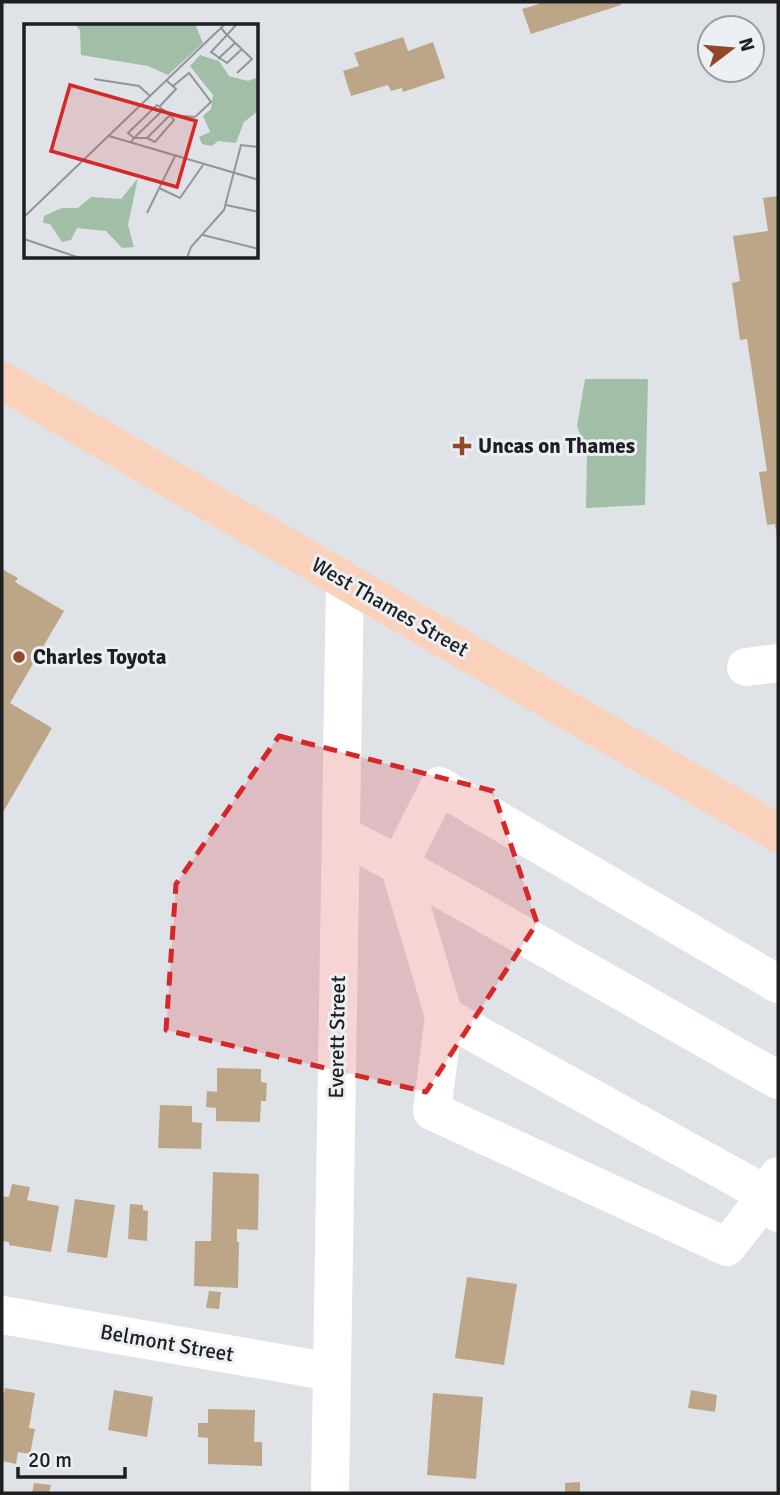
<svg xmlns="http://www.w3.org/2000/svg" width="780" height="1495" font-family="Signika,sans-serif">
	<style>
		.green { fill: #a1bfa6 }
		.building { fill: #bda688 }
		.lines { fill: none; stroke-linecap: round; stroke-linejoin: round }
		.minor { stroke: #fff; stroke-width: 38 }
		.major { stroke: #fad2bc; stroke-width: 38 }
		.marked { fill: #d62828; fill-opacity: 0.2; stroke: #d62828; stroke-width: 5; stroke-dasharray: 14 9; stroke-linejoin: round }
		.poi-dot { fill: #904826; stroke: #ecf0f5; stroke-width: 2.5 }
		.labels { text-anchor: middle; stroke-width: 6; stroke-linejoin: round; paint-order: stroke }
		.poi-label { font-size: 21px; font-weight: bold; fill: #1e1f21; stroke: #ecf0f5; text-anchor: start }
		.street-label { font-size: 21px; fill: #1e1f21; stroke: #ecf0f5 }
		.inset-road { fill: none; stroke: #929598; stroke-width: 2 }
		.view { fill: #d62828; fill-opacity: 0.15; stroke: #d62828; stroke-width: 3.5 }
		.inset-edge { fill: none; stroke: #1e1f21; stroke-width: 3.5 }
	</style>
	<rect width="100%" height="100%" fill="#dfe3e8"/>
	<path class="green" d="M 585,379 L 648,379 L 645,505 L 586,508 L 587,454 L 577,426 Z"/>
	<g class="building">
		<path d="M 538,2 L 620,2 L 621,5 L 531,34 L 522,9 L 539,4 Z"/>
		<path d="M 403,37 L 408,51 L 433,42 L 445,78 L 403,92 L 402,88 L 391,91 L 388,85 L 351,96 L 343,71 L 359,66 L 354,53 Z"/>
		<path d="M 778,196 L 778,538 L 777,538 L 775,524 L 767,525 L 759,472 L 767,471 L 747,339 L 740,340 L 732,283 L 740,281 L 733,236 L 768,231 L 763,198 Z"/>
		<path d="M 2,569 L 18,578 L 15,582 L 64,611 L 10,703 L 52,728 L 2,814 Z"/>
		<path d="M 217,1068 L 261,1069 L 261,1082 L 267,1083 L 266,1101 L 261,1101 L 260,1122 L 216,1121 L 216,1108 L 206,1107 L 207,1091 L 217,1092 Z"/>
		<path d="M 160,1105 L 192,1106 L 192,1122 L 202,1123 L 201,1149 L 158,1148 Z"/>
		<path d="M 213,1172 L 259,1174 L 258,1230 L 237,1229 L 237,1242 L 239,1242 L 238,1288 L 194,1286 L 195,1241 L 211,1241 Z"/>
		<path d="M 12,1184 L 30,1187 L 27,1200 L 59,1206 L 51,1252 L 9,1245 L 9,1242 L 2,1241 L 2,1196 L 9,1197 Z"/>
		<path d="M 75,1199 L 115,1205 L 107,1258 L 67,1252 Z"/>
		<path d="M 130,1204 L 143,1205 L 143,1210 L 148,1211 L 147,1241 L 128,1239 Z"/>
		<path d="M 467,1277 L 517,1284 L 504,1365 L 455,1358 Z"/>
		<path d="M 209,1291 L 221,1292 L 219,1309 L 206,1308 Z"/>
		<path d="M 5,1388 L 35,1393 L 29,1428 L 35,1429 L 30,1454 L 18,1452 L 16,1464 L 2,1461 L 2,1392 L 4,1393 Z"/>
		<path d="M 114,1390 L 153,1397 L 147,1437 L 108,1430 Z"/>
		<path d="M 691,1390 L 717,1395 L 715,1412 L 688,1408 Z"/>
		<path d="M 433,1393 L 483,1397 L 476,1479 L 427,1475 Z"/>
		<path d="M 208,1409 L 255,1410 L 254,1442 L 262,1442 L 262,1466 L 208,1464 L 208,1438 L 198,1437 L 198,1423 L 208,1423 Z"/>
		<path d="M 580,1482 L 580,1493 L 565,1493 L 565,1483 Z"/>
		<path d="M 34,1483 L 51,1485 L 49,1493 L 32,1493 Z"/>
	</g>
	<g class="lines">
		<g class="minor">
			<path d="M 746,667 L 778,663"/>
			<path d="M 341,835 L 399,865 L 778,1080"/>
			<path d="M 778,984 L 439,786 L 399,865 L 444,1016 L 767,1195 L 778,1176"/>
			<path d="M 444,1016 L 432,1111 L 727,1247 L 767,1195 L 778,1213"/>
			<path d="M 2,1315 L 332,1372"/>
			<path d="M 330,1493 L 345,581"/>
		</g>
		<path class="major" d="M 2,381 L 778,833"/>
	</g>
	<path class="marked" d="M 279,736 L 493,791 L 537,923 L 426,1092 L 166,1030 L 176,884 Z"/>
	<g class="poi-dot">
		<path d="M458.5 435.5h7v7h7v7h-7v7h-7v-7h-7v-7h7z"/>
		<circle cx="19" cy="657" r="7"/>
	</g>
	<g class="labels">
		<g class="poi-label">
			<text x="478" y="453">Uncas on Thames</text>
			<text x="33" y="664">Charles Toyota</text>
		</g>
		<g class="street-label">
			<text transform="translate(390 607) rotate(30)" y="7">West Thames Street</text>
			<text transform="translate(337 1037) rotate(-89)" y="7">Everett Street</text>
			<text transform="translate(167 1343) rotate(10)" y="7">Belmont Street</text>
		</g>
	</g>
	<g transform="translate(24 24)">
		<rect width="234" height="234" fill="#dfe3e8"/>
		<path d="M 51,0 L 171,0 L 179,19 L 144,51 L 124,42 L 57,31 L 56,6 ZM 176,31 L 195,37 L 205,52 L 224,57 L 234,53 L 234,87 L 220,98 L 212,119 L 194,117 L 188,122 L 178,120 L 175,113 L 186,108 L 179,92 L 187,85 L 189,71 L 166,42 ZM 114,154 L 104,201 L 110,223 L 98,224 L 82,207 L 53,204 L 47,216 L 38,218 L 26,200 L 19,199 L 20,192 L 38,184 L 54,184 L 67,173 L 97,175 Z" fill="#a1bfa6"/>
		<path class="inset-road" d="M 197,4 L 203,11 L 213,0M 194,35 L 211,19M 213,49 L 228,35 L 203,11 L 187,28 L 203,39 L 218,25M 70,55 L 115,62 L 126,72M 136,82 L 152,65 L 142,56M 85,112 L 235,156M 110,114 L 140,85M 123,114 L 131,118 L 150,96 L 146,91 L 171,93 L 187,78 L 165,49 L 149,62M 106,119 L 110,114 L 104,109 L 133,81 L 146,91 L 123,114 L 110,114M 135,164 L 156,174 L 179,141M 202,181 L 235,188M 123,189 L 151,132M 0,193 L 201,0M 179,211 L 235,225M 0,215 L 56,234M 163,234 L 167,223 L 200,186 L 217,121 L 235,123"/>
		<path class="view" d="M 46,61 L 172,97 L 153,163 L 27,127 Z"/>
		<rect width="234" height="234" class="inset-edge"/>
	</g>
	<rect width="780" height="1495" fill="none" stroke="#1e1f21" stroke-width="7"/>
	<g transform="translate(731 49) rotate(74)"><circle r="33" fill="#ecf0f5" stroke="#9a9ca0" stroke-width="2"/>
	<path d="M0-5L12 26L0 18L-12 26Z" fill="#904826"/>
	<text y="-10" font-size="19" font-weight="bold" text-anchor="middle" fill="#1e1f21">N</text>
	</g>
	<path d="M18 1467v10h107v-10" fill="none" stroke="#1e1f21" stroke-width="3.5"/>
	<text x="28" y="1467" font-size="21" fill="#1e1f21" stroke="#ecf0f5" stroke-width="5" paint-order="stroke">20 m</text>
</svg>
